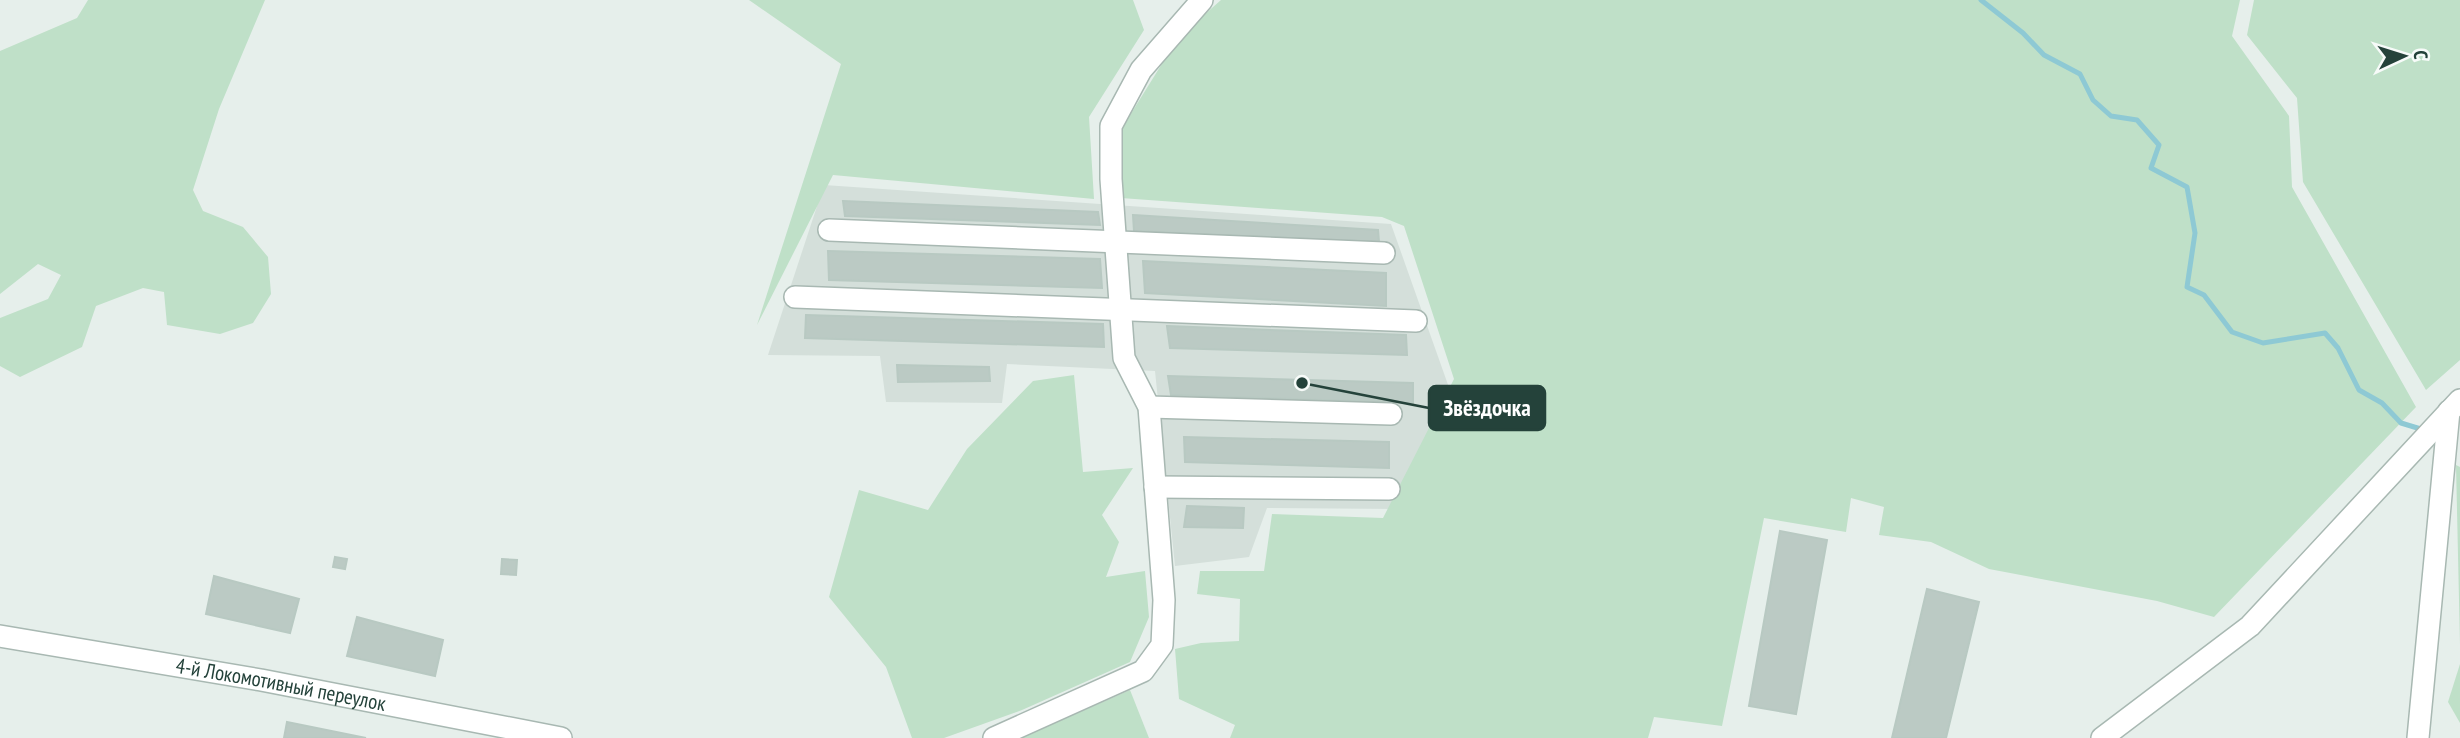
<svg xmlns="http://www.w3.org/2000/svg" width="2460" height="738" font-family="'PT Sans Narrow',sans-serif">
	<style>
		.built { fill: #d4dfda }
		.green { fill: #bfe0c8 }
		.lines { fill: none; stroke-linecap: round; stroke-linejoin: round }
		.stream { stroke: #8ec9d4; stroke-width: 5 }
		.building { fill: #bbcac4; stroke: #b8c9c2; stroke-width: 2 }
		.minor-casing { stroke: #a8b8b2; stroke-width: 24 }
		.minor { stroke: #fff; stroke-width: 21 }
		.labels { text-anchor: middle; stroke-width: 5; stroke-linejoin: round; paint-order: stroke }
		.street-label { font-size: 21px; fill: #24423a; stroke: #f7fbf9 }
		.leader { fill: none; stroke: #24423a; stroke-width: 2.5 }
		.callout-dot { fill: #24423a; stroke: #f7fbf9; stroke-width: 2.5 }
		.callout { fill: #24423a; stroke: #24423a; stroke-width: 2.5 }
		.callout-label { font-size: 23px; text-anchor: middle; font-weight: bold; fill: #fff }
	</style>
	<rect width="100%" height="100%" fill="#e6efeb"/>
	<path class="built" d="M 824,185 L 1391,224 L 1452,396 L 1398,509 L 1267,508 L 1249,557 L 1175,566 L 1155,371 L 1007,364 L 1002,403 L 886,402 L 880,356 L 768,355 Z"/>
	<g class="green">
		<path d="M 88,0 L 265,0 L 219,109 L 193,190 L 203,211 L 243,227 L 268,257 L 271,294 L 253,323 L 220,334 L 167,325 L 164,292 L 143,288 L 96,306 L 82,347 L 20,377 L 0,366 L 0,318 L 48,299 L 61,275 L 38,264 L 0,294 L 0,51 L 77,18 Z"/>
		<path d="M 749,0 L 1133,0 L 1144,30 L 1089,117 L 1094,199 L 833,175 L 757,325 L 841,64 Z"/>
		<path d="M 1221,0 L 2240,0 L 2232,36 L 2289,116 L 2292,187 L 2416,407 L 2214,617 L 2157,601 L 1989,569 L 1931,542 L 1879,535 L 1884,507 L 1851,498 L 1846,532 L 1764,518 L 1722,726 L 1654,717 L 1648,738 L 1230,738 L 1235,725 L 1179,699 L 1175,649 L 1201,643 L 1239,641 L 1240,599 L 1197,594 L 1200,571 L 1264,571 L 1272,514 L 1383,518 L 1454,379 L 1404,226 L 1382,217 L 1121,198 L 1122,128 L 1178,38 Z"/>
		<path d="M 2254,0 L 2460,0 L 2460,360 L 2426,390 L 2303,182 L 2297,98 L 2247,35 Z"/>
		<path d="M 1074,375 L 1083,472 L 1133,468 L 1102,515 L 1119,542 L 1106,577 L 1145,571 L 1149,617 L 1130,662 L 1022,710 L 944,738 L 912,738 L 886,667 L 829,597 L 859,490 L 928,510 L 967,449 L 1033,381 Z"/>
		<path d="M 2456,465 L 2460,467 L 2460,644 Z"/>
		<path d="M 2460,664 L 2460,723 L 2448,702 Z"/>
		<path d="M 1130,690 L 1149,738 L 1021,738 Z"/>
	</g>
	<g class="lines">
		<path class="stream" d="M 1981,0 L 2023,33 L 2044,55 L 2080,74 L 2093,100 L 2111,116 L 2137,120 L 2159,145 L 2151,168 L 2187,187 L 2195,233 L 2187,287 L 2204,295 L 2232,332 L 2263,343 L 2325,333 L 2338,348 L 2359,390 L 2382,403 L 2401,423 L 2424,430"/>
	</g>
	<g class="building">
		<path d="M 843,201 L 1098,212 L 1100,225 L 845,216 Z"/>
		<path d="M 1133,215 L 1378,230 L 1379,242 L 1134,231 Z"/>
		<path d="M 828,251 L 1100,259 L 1102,288 L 829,280 Z"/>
		<path d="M 1143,261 L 1386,273 L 1386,306 L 1145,293 Z"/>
		<path d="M 806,315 L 1103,324 L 1104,347 L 805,338 Z"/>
		<path d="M 1167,326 L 1406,335 L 1407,355 L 1170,348 Z"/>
		<path d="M 897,365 L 989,367 L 990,381 L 898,382 Z"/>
		<path d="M 1168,376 L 1413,383 L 1413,403 L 1171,395 Z"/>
		<path d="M 1184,437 L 1389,442 L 1389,468 L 1185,462 Z"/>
		<path d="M 1187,506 L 1244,508 L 1243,528 L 1184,527 Z"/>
		<path d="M 1780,531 L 1827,540 L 1796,714 L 1749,706 Z"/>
		<path d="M 335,557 L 347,559 L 345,569 L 333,567 Z"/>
		<path d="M 502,559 L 517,560 L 516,575 L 501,574 Z"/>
		<path d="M 214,576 L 299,599 L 290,633 L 206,614 Z"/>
		<path d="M 1927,589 L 1979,602 L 1946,738 L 1892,738 Z"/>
		<path d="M 357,617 L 443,640 L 435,676 L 347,656 Z"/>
		<path d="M 287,722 L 366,738 L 284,738 Z"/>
	</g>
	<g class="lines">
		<defs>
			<g id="minor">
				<path d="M 829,230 L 1384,253"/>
				<path d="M 795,297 L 1416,321"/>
				<path d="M 1149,407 L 1391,414"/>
				<path d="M 1155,487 L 1389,489"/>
				<path id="s1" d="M 0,636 L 261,680 L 561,738"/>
				<path d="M 994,738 L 1143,671 L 1162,645 L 1164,600 L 1149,407 L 1124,358 L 1111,179 L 1111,126 L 1141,70 L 1202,0"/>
				<path d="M 2102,738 L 2250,626 L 2460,400"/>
				<path d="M 2418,738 L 2449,411"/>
			</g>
		</defs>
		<use href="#minor" class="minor-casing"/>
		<use href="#minor" class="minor"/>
	</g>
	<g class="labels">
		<g class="street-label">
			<text dy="7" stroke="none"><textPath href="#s1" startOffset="285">4-й Локомотивный переулок</textPath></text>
		</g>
	</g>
	<path class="leader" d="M1302 383L1429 408"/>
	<circle class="callout-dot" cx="1302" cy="383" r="7"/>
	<rect class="callout" x="1429" y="386" width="116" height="44" rx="7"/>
	<g class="callout-label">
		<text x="1487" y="416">Звёздочка</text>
	</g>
	<g transform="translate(2404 56) rotate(86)" stroke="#f7fbf9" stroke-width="5" paint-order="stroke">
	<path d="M0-5L12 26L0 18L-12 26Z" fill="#24423a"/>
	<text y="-10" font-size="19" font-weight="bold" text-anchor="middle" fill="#24423a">С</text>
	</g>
</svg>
